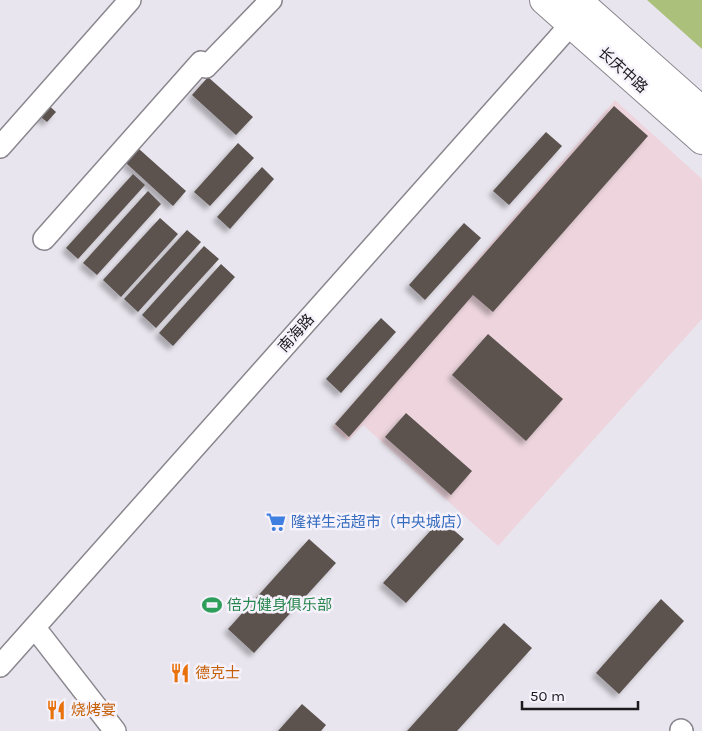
<svg xmlns="http://www.w3.org/2000/svg" width="702" height="731" font-family="Karla,'Noto Sans SC',sans-serif">
	<style>
		.commercial { fill: #eed5dd }
		.green { fill: #abc17b }
		.building { fill: #5b524f; filter: url(#shadow) }
		.lines { fill: none; stroke-linecap: round; stroke-linejoin: round }
		.minor-casing { stroke: #8a868e; stroke-width: 24 }
		.major-casing { stroke: #8a868e; stroke-width: 30 }
		.minor { stroke: #fff; stroke-width: 21 }
		.major { stroke: #fff; stroke-width: 28 }
		.labels { text-anchor: middle; stroke-width: 5; stroke-linejoin: round; paint-order: stroke }
		.street-label { font-size: 15px; fill: #1b1a1d; stroke: #f6f2fb }
		.shop-label { font-size: 15px; fill: #366cbe; stroke: #f6f2fb; text-anchor: start }
		.leisure-label { font-size: 15px; fill: #27864d; stroke: #f6f2fb; text-anchor: start }
		.food-label { font-size: 15px; fill: #c56008; stroke: #f6f2fb; text-anchor: start }
	</style>
	<defs>
		<filter id="shadow"><feDropShadow dx="-4.5" dy="4.5" stdDeviation="2.5" flood-color="#0004"/></filter>
	</defs>
	<rect width="100%" height="100%" fill="#e8e5ee"/>
	<path class="commercial" d="M 615,100 L 702,179 L 702,319 L 498,546 L 363,425 L 348,441 L 332,427 Z"/>
	<path class="green" d="M 647,0 L 702,0 L 702,49 Z"/>
	<g class="building">
		<path d="M 208,77 L 253,117 L 236,135 L 192,95 Z"/>
		<path d="M 45,102 L 56,112 L 47,122 L 36,113 Z"/>
		<path d="M 614,106 L 648,136 L 493,312 L 473,295 L 349,437 L 335,424 Z"/>
		<path d="M 546,132 L 562,146 L 509,205 L 493,191 Z"/>
		<path d="M 238,143 L 254,158 L 210,206 L 194,192 Z"/>
		<path d="M 139,149 L 186,191 L 173,206 L 126,163 Z"/>
		<path d="M 262,167 L 274,179 L 230,229 L 217,217 Z"/>
		<path d="M 133,174 L 145,185 L 78,259 L 66,248 Z"/>
		<path d="M 148,191 L 161,204 L 97,275 L 83,263 Z"/>
		<path d="M 160,218 L 178,234 L 121,297 L 103,280 Z"/>
		<path d="M 464,223 L 481,238 L 425,300 L 409,285 Z"/>
		<path d="M 187,230 L 201,242 L 138,312 L 124,299 Z"/>
		<path d="M 204,246 L 219,259 L 156,328 L 142,315 Z"/>
		<path d="M 221,264 L 235,277 L 173,346 L 159,333 Z"/>
		<path d="M 381,318 L 396,332 L 341,393 L 326,379 Z"/>
		<path d="M 488,334 L 563,399 L 526,441 L 452,375 Z"/>
		<path d="M 406,413 L 472,471 L 451,495 L 385,437 Z"/>
		<path d="M 441,519 L 464,539 L 406,603 L 383,583 Z"/>
		<path d="M 309,539 L 336,563 L 254,653 L 228,629 Z"/>
		<path d="M 661,599 L 684,621 L 619,694 L 596,673 Z"/>
		<path d="M 504,623 L 532,648 L 457,731 L 407,731 Z"/>
		<path d="M 302,704 L 326,725 L 321,731 L 278,731 Z"/>
	</g>
	<g class="lines">
		<defs>
			<g id="minor">
				<path d="M 0,147 L 130,0"/>
				<path d="M 44,239 L 201,62 L 206,67 L 271,0"/>
				<path d="M 35,628 L 115,731"/>
				<path d="M 0,666 L 581,13"/>
				<path d="M 681,730 L 682,731"/>
			</g>
			<g id="major">
				<path d="M 544,0 L 702,140"/>
				<path d="M 577,0 L 702,111"/>
			</g>
		</defs>
		<use href="#minor" class="minor-casing"/>
		<use href="#major" class="major-casing"/>
		<use href="#minor" class="minor"/>
		<use href="#major" class="major"/>
	</g>
	<defs>
		<symbol id="supermarket-bare" viewBox="-9 -9 18 18"><path d="M-6-5.5h2.5l.6 2H6L4.5 2H-2.5L-4.4-4H-6ZM-1.5 3.2a1.3 1.3 0 1 0 .1 0ZM3 3.2a1.3 1.3 0 1 0 .1 0Z" fill="#3f7fe0" stroke="#f6f2fb" stroke-width="2.5" paint-order="stroke"/></symbol>
		<symbol id="stadium-bare" viewBox="-9 -9 18 18"><path d="M0-5a6.5 5 0 1 0 0 10a6.5 5 0 1 0 0-10ZM-3.5-1.8h7v3.6h-7Z" fill="#2e9e5b" stroke="#f6f2fb" stroke-width="2.5" paint-order="stroke"/></symbol>
		<symbol id="restaurant-bare" viewBox="-9 -9 18 18"><path d="M-5-6h1v4h1v-4h1v4h1v-4h1v5L-1.5 .5V6h-2V.5L-5-1ZM5-6V6H3V1.5H1.5Q1.5-4 5-6Z" fill="#e8710a" stroke="#f6f2fb" stroke-width="2.5" paint-order="stroke"/></symbol>
	</defs>
	<g fill-rule="evenodd">
		<use href="#supermarket-bare" x="262" y="508" width="28" height="28"/>
		<use href="#stadium-bare" x="198" y="591" width="28" height="28"/>
		<use href="#restaurant-bare" x="166" y="659" width="28" height="28"/>
		<use href="#restaurant-bare" x="42" y="696" width="28" height="28"/>
	</g>
	<g class="labels">
		<g class="street-label">
			<text transform="translate(623 70) rotate(42)" y="5">长庆中路</text>
			<text transform="translate(296 333) rotate(-48)" y="5">南海路</text>
		</g>
		<g class="shop-label">
			<text x="291" y="527">隆祥生活超市（中央城店）</text>
		</g>
		<g class="leisure-label">
			<text x="227" y="610">倍力健身俱乐部</text>
		</g>
		<g class="food-label">
			<text x="195" y="678">德克士</text>
			<text x="71" y="715">烧烤宴</text>
		</g>
	</g>
	<path d="M522 701v8h116v-8" fill="none" stroke="#1b1a1d" stroke-width="2.5"/>
	<text x="530" y="701" font-size="15" fill="#1b1a1d" stroke="#f6f2fb" stroke-width="4" paint-order="stroke">50 m</text>
</svg>
